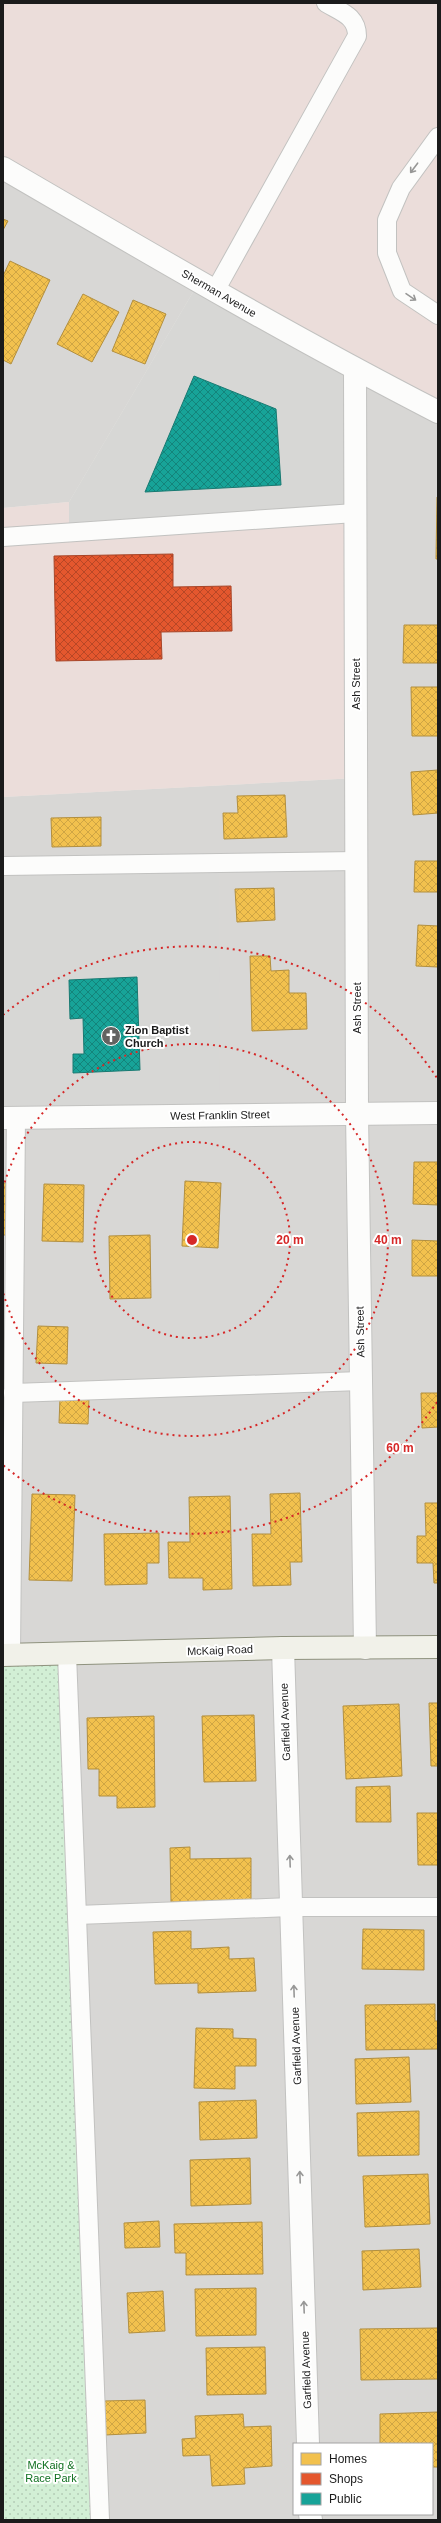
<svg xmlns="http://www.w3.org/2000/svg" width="441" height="2523" font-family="Helvetica,sans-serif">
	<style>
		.residential { fill: #d8d7d5; fill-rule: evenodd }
		.commercial { fill: #ebddda }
		.religious { fill: #d7d7d5 }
		.park { fill: url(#park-dots) }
		.homes { fill: url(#homes-cross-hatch); stroke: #b28f3f }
		.shops { fill: url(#shops-cross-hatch); stroke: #a84528 }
		.public { fill: url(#public-cross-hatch); stroke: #187a72 }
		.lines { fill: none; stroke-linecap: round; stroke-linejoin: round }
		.lane-casing { stroke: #c2c2c0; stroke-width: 20 }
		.street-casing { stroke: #c2c2c0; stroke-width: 24 }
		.secondary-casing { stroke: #8f927e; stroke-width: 24 }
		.lane { stroke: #fcfcfb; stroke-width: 18 }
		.street { stroke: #fcfcfb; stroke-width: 22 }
		.secondary { stroke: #f1f1e9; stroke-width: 22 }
		.oneway { stroke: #979796 }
		.ring { fill: none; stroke: #d62828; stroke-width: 2; stroke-dasharray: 2 4 }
		.labels { text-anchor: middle; stroke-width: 4; stroke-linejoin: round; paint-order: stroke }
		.street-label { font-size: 11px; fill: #1b1b1b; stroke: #fff }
		.poi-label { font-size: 11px; font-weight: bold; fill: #1b1b1b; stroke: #fff; text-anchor: start }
		.park-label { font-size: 11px; fill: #117121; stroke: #fff }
		.centre { fill: #d62828; stroke: #fff; stroke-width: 2 }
		.ring-label { font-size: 12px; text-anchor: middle; font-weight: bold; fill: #d62828; stroke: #fff; stroke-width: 4; stroke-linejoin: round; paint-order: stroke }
	</style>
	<defs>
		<pattern id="park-dots" width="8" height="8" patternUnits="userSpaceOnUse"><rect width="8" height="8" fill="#d2efd5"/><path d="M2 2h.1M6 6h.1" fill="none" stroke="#b4ccb6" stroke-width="1.8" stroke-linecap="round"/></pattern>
		<pattern id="homes-cross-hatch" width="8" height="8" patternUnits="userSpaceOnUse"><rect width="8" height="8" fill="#f2c14e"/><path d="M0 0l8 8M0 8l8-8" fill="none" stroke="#cfa544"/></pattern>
		<pattern id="shops-cross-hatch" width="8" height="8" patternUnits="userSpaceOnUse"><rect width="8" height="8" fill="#e4572e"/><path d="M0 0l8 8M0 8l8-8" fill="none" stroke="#b84726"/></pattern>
		<pattern id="public-cross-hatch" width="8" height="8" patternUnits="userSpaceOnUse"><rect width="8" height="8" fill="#17a398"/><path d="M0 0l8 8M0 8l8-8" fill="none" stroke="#14847b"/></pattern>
	</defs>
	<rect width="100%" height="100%" fill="#e9e8e4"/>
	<g class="residential">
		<path d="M 3,168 L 199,282 L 69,502 L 3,508 Z"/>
		<path d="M 355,369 L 438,412 L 438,2520 L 100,2520 L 3,1655 L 3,797 L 356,778 ZM 294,2444 L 432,2444 L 432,2514 L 294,2514 Z"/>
	</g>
	<g class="commercial">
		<path d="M 3,3 L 438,3 L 438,412 L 3,168 Z"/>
		<path d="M 69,502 L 69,531 L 355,513 L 356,778 L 3,797 L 3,508 Z"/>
	</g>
	<g class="religious">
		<path d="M 199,282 L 355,369 L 355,513 L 69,531 L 69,502 Z"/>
		<path d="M 219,863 L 220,1114 L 3,1118 L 3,866 Z"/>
	</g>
	<path class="park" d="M 67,1654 L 100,2520 L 3,2520 L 3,1656 Z"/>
	<g class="homes">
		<path d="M 3,219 L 8,221 L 3,230 Z"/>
		<path d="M 10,261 L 50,280 L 11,364 L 3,360 L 3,276 Z"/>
		<path d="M 83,294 L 119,312 L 92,362 L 57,344 Z"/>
		<path d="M 133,300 L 166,314 L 145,364 L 112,351 Z"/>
		<path d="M 437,497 L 438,497 L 438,559 L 436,559 Z"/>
		<path d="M 404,625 L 438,625 L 438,663 L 403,663 Z"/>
		<path d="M 411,687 L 438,687 L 438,736 L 412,736 Z"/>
		<path d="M 438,770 L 438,813 L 413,815 L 411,772 Z"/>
		<path d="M 285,795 L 287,837 L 224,839 L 223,813 L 238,813 L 237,796 Z"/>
		<path d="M 101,817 L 101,846 L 52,847 L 51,818 Z"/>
		<path d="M 415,861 L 438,861 L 438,892 L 414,892 Z"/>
		<path d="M 274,888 L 275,920 L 237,922 L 235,889 Z"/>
		<path d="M 418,925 L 438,926 L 438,967 L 416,966 Z"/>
		<path d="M 250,956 L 270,956 L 271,971 L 289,970 L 289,993 L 306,993 L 307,1029 L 252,1031 Z"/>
		<path d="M 414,1162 L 438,1162 L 438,1205 L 413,1204 Z"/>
		<path d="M 185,1181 L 221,1183 L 218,1248 L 182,1246 Z"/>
		<rect x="3" y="1183" width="3" height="52"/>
		<path d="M 44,1184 L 84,1185 L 83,1242 L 42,1241 Z"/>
		<path d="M 150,1235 L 151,1298 L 110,1299 L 109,1236 Z"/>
		<path d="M 412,1240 L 438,1241 L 438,1276 L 412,1276 Z"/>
		<path d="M 38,1326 L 68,1327 L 67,1364 L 36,1363 Z"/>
		<path d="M 421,1393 L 438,1393 L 438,1427 L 422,1428 Z"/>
		<path d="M 60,1398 L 89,1399 L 88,1424 L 59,1423 Z"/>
		<path d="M 300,1493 L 302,1562 L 290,1562 L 291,1585 L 253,1586 L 252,1534 L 271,1534 L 270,1494 Z"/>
		<path d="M 32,1494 L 75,1495 L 72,1581 L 29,1580 Z"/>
		<path d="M 230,1496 L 232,1589 L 203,1590 L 203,1578 L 169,1578 L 168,1542 L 190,1542 L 189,1497 Z"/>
		<path d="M 425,1503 L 438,1503 L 438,1583 L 434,1583 L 433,1563 L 417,1563 L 417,1536 L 426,1536 Z"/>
		<path d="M 159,1533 L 159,1563 L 147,1563 L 147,1584 L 105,1585 L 104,1534 Z"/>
		<path d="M 429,1703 L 438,1703 L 438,1766 L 431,1766 Z"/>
		<path d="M 399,1704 L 402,1776 L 346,1779 L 343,1706 Z"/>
		<path d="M 254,1715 L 256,1781 L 204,1782 L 202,1716 Z"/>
		<path d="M 154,1716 L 155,1807 L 117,1808 L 117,1796 L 99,1796 L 99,1769 L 88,1769 L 87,1718 Z"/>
		<path d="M 390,1786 L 391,1822 L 356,1822 L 356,1787 Z"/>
		<path d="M 417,1813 L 438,1813 L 438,1865 L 418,1865 Z"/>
		<path d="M 190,1847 L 190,1859 L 251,1858 L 251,1901 L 171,1902 L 170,1848 Z"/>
		<path d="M 363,1929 L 424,1930 L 424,1970 L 362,1969 Z"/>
		<path d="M 191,1931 L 191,1949 L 229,1947 L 229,1959 L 254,1958 L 256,1991 L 198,1993 L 198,1983 L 155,1984 L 153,1932 Z"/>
		<path d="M 435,2004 L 435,2021 L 438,2021 L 438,2049 L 366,2050 L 365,2005 Z"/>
		<path d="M 196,2028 L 233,2029 L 233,2038 L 256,2039 L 256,2066 L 235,2066 L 235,2089 L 194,2088 Z"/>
		<path d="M 409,2057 L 411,2102 L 356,2104 L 355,2059 Z"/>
		<path d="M 256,2100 L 257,2138 L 200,2140 L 199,2102 Z"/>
		<path d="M 419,2111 L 419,2155 L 358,2156 L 357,2113 Z"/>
		<path d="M 250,2158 L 251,2204 L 191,2206 L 190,2160 Z"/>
		<path d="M 428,2174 L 430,2224 L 365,2227 L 363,2176 Z"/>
		<path d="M 159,2221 L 160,2247 L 125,2248 L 124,2223 Z"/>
		<path d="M 262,2222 L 263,2274 L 186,2275 L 186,2253 L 175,2253 L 174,2224 Z"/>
		<path d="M 419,2249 L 421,2287 L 363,2290 L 362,2251 Z"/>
		<path d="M 256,2288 L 256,2335 L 196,2336 L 195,2289 Z"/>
		<path d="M 163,2291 L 165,2331 L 129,2333 L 127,2293 Z"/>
		<path d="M 438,2328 L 438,2379 L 361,2380 L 360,2329 Z"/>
		<path d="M 265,2347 L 266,2394 L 207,2395 L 206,2348 Z"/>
		<path d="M 145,2400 L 146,2433 L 105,2435 L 104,2401 Z"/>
		<path d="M 438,2412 L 438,2467 L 432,2467 L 432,2444 L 380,2444 L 380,2414 Z"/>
		<path d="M 243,2414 L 244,2427 L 271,2426 L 272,2466 L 244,2468 L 245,2484 L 212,2486 L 210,2455 L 183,2456 L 182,2439 L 196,2438 L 195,2416 Z"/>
	</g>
	<path class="shops" d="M 173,554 L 173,587 L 231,586 L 232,631 L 161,632 L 162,659 L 56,661 L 54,556 Z"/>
	<g class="public">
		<path d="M 194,376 L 276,409 L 281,485 L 145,492 Z"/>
		<path d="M 137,977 L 140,1070 L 73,1073 L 73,1054 L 84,1054 L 83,1018 L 70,1019 L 69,980 Z"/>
	</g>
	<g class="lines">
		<defs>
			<g id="lane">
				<path d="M 438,137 L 401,188 L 387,220 L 387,253 L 402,291 L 438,315"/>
				<path d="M 215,291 L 357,36 C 357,16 341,12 326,3"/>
				<path d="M 3,537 L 355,513"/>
				<path d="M 3,866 L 356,861"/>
				<path d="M 13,1393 L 361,1381"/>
				<path d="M 67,1654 L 100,2520"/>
				<path d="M 11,1655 L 16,1118"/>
				<path d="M 77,1915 L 291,1907 L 438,1907"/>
			</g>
			<g id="street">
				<path d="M 3,168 C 147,252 290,336 438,412"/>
				<path d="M 355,369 L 357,1113 L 365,1648"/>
				<path d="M 3,1118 L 438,1113"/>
				<path d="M 283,1648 L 308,2444"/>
				<path d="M 310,2514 L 311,2520"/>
			</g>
			<path id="secondary" d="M 3,1655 L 283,1648 L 438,1647"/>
		</defs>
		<use href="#lane" class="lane-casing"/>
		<use href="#street" class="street-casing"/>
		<use href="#secondary" class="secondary-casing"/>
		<use href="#lane" class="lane"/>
		<use href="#street" class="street"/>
		<use href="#secondary" class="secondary"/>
	</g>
	<defs><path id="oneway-shaft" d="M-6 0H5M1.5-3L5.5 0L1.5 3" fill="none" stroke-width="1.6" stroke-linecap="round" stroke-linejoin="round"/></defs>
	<g class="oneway">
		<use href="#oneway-shaft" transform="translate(414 168) rotate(127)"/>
		<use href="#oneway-shaft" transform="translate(411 297) rotate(34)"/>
		<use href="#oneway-shaft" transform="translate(290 1861) rotate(-92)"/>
		<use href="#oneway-shaft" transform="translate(294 1991) rotate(-92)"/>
		<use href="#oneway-shaft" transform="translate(300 2177) rotate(-92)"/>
		<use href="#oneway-shaft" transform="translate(304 2307) rotate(-92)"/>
	</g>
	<g class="ring">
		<circle cx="192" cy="1240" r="98"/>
		<path d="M3 1188A196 196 0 1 1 3 1292"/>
		<path d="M437 1402A294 294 0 0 1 3 1465M3 1015A294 294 0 0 1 437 1078"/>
	</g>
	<defs>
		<symbol id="church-disc" viewBox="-11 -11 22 22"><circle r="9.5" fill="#636361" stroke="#fff"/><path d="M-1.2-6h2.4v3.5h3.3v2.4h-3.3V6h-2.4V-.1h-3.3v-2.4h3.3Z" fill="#fff"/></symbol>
	</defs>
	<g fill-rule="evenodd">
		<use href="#church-disc" x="100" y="1025" width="22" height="22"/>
	</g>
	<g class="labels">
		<g class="street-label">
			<text transform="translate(219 293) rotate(30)" y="4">Sherman Avenue</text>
			<text transform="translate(356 684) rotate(-90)" y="4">Ash Street</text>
			<text transform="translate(357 1008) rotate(-90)" y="4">Ash Street</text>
			<text transform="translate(220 1115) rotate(-1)" y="4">West Franklin Street</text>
			<text transform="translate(360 1332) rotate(-91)" y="4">Ash Street</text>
			<text transform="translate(220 1650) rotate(-2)" y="4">McKaig Road</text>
			<text transform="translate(285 1722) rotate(-92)" y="4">Garfield Avenue</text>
			<text transform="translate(296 2046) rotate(-92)" y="4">Garfield Avenue</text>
			<text transform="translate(306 2370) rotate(-92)" y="4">Garfield Avenue</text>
		</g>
		<g class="poi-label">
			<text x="125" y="1034">Zion Baptist<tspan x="125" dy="13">Church</tspan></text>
		</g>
		<g class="park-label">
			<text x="51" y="2469">McKaig &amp;<tspan x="51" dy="13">Race Park</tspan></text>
		</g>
	</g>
	<circle cx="192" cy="1240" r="6" class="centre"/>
	<g class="ring-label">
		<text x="290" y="1244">20 m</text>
		<text x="388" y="1244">40 m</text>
		<text x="400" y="1452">60 m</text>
	</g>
	<rect width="441" height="2523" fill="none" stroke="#1b1b1b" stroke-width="8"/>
	<rect x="293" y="2443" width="140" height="72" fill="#ffffff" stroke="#a4a4a4"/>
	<rect x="301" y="2453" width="20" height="12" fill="#f2c14e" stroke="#a4a4a4"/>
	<text x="329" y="2463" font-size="12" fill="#1b1b1b">Homes</text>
	<rect x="301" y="2473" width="20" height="12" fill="#e4572e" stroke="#a4a4a4"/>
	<text x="329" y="2483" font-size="12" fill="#1b1b1b">Shops</text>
	<rect x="301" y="2493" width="20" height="12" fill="#17a398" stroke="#a4a4a4"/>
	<text x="329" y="2503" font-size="12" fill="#1b1b1b">Public</text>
</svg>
